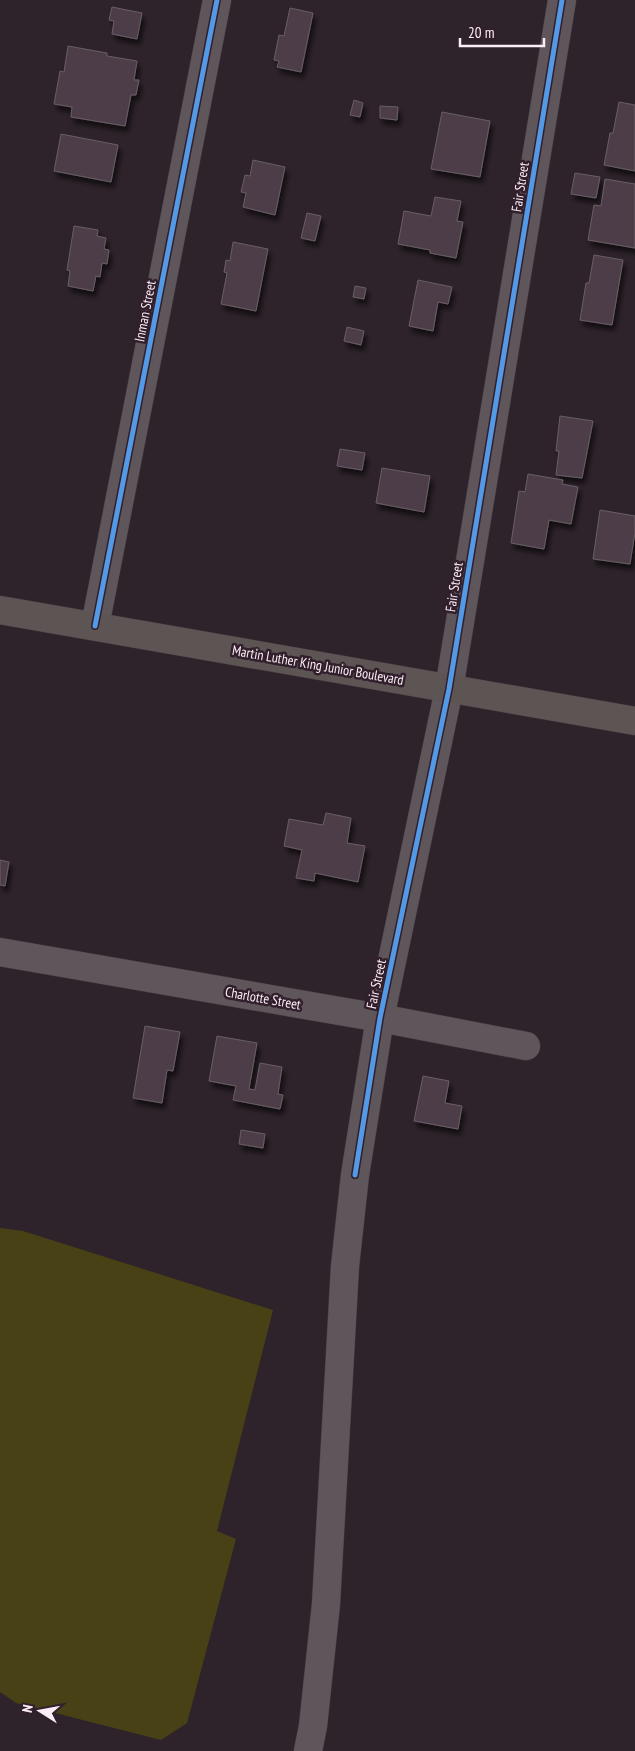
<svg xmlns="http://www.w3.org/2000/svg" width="635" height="1751" font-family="'PT Sans Narrow',sans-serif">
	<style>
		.garden { fill: #474115 }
		.building { fill: #4e3e49; stroke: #685e65; filter: url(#shadow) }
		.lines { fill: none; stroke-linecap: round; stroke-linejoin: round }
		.minor-casing { stroke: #473e44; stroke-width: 29 }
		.major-casing { stroke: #473e44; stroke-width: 29 }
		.minor { stroke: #5e565b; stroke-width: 28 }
		.major { stroke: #5d5554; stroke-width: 28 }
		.cycleway-casing { stroke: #321f2c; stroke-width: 8 }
		.cycleway { stroke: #5399e6; stroke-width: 5 }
		.labels { text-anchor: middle; stroke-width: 5; stroke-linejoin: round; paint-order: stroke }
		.street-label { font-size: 14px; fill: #fbedf6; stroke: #321f2c }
	</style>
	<defs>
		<filter id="shadow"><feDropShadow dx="3" dy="5.5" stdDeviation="2.5" flood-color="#0009"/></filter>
	</defs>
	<rect width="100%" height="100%" fill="#2e232b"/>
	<path class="garden" d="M 0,1228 L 23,1231 L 273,1310 L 217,1531 L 236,1539 L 187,1723 L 161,1740 L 16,1703 L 0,1692 Z"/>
	<g class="building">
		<path d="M 112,7 L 142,13 L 137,39 L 112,34 L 114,21 L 109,20 Z"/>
		<path d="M 290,8 L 313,13 L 301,72 L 277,67 L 279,61 L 274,60 L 279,35 L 284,36 Z"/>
		<path d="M 68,46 L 107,53 L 107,56 L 137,61 L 134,80 L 139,80 L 136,95 L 131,95 L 125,126 L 71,117 L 72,107 L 54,104 L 60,71 L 64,72 Z"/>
		<path d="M 354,100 L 363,103 L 360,117 L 350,115 Z"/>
		<path d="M 619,102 L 635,105 L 635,171 L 604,165 L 610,133 L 613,133 Z"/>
		<path d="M 380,106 L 398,107 L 397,120 L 380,118 Z"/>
		<path d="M 442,112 L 490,121 L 480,177 L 431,169 Z"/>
		<path d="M 61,134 L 118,145 L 111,182 L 54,171 Z"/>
		<path d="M 253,160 L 285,167 L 275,215 L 243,207 L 246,193 L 241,192 L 245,175 L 250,176 Z"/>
		<path d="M 575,173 L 600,177 L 596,198 L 571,194 Z"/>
		<path d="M 605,179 L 635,184 L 635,248 L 588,240 L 594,205 L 601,206 Z"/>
		<path d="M 435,197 L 461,201 L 457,221 L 463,222 L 456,258 L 430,253 L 430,250 L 398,244 L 404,211 L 431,216 Z"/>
		<path d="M 307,213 L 321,216 L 315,241 L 301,238 Z"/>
		<path d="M 74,226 L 98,230 L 97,236 L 106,238 L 104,249 L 109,250 L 107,264 L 102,263 L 100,277 L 96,276 L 93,291 L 68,286 L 70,271 L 67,270 Z"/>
		<path d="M 233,242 L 268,249 L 256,311 L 221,304 L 227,273 L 224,272 L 226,260 L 230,261 Z"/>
		<path d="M 594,255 L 623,260 L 612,325 L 580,320 L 586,283 L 589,283 Z"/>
		<path d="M 418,280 L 452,287 L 448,304 L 438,302 L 433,331 L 409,326 Z"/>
		<path d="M 355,286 L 366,288 L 364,299 L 353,297 Z"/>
		<path d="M 347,327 L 364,331 L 361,345 L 344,341 Z"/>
		<path d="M 560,416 L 593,421 L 582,478 L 556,475 L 559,451 L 556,451 Z"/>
		<path d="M 340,449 L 365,453 L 362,470 L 337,466 Z"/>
		<path d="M 382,468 L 430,476 L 424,512 L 376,503 Z"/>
		<path d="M 528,474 L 563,480 L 562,484 L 578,487 L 571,524 L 549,520 L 544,549 L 511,543 L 519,491 L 525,492 Z"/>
		<path d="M 600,510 L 635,516 L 635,532 L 630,564 L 593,559 Z"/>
		<path d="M 326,813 L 351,818 L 347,843 L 365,846 L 358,882 L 315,873 L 314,881 L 296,878 L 302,850 L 284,846 L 289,819 L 323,825 Z"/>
		<path d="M 0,860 L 9,862 L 5,886 L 0,885 Z"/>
		<path d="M 145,1026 L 180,1032 L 173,1071 L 167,1070 L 162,1103 L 133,1098 Z"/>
		<path d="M 217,1036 L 257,1043 L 249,1089 L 255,1090 L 260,1063 L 282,1067 L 278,1094 L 283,1095 L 280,1109 L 233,1100 L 236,1086 L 209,1081 Z"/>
		<path d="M 423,1076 L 449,1081 L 445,1103 L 462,1106 L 458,1129 L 414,1121 Z"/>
		<path d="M 241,1130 L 265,1134 L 263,1148 L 239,1144 Z"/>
	</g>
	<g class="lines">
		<defs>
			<g id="minor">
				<path d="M 95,626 L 217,0"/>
				<path d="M 0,952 L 380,1018 L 526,1046"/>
				<path d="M 308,1751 L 313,1726 L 326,1604 L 345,1266 L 355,1175 L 380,1018 L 449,689 L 562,0"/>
			</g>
			<path id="major" d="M 0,610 L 635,721"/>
		</defs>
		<use href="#minor" class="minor-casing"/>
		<use href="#major" class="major-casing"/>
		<use href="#minor" class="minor"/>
		<use href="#major" class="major"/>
		<defs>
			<g id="cycleway">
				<path d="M 95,626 L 217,0"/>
				<path d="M 355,1175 L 380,1018 L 449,689 L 562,0"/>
			</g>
		</defs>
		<use href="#cycleway" class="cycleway-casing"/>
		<use href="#cycleway" class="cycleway"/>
	</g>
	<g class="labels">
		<g class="street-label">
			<text transform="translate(520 187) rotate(-81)" y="5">Fair Street</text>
			<text transform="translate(145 311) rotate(-79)" y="5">Inman Street</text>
			<text transform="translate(454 587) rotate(-81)" y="5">Fair Street</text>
			<text transform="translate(318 665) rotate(10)" y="5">Martin Luther King Junior Boulevard</text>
			<text transform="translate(376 984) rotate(-78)" y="5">Fair Street</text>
			<text transform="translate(263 998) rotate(10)" y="5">Charlotte Street</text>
		</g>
	</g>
	<g transform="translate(40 1711) rotate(281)" stroke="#321f2c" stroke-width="4" paint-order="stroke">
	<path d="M0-4L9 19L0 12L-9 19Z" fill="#fbedf6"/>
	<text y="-8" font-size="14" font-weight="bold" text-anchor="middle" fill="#fbedf6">N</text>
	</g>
	<path d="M460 38v8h84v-8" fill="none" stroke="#fbedf6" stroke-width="2.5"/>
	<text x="468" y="38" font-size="15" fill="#fbedf6" stroke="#321f2c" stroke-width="4" paint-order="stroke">20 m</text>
</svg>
